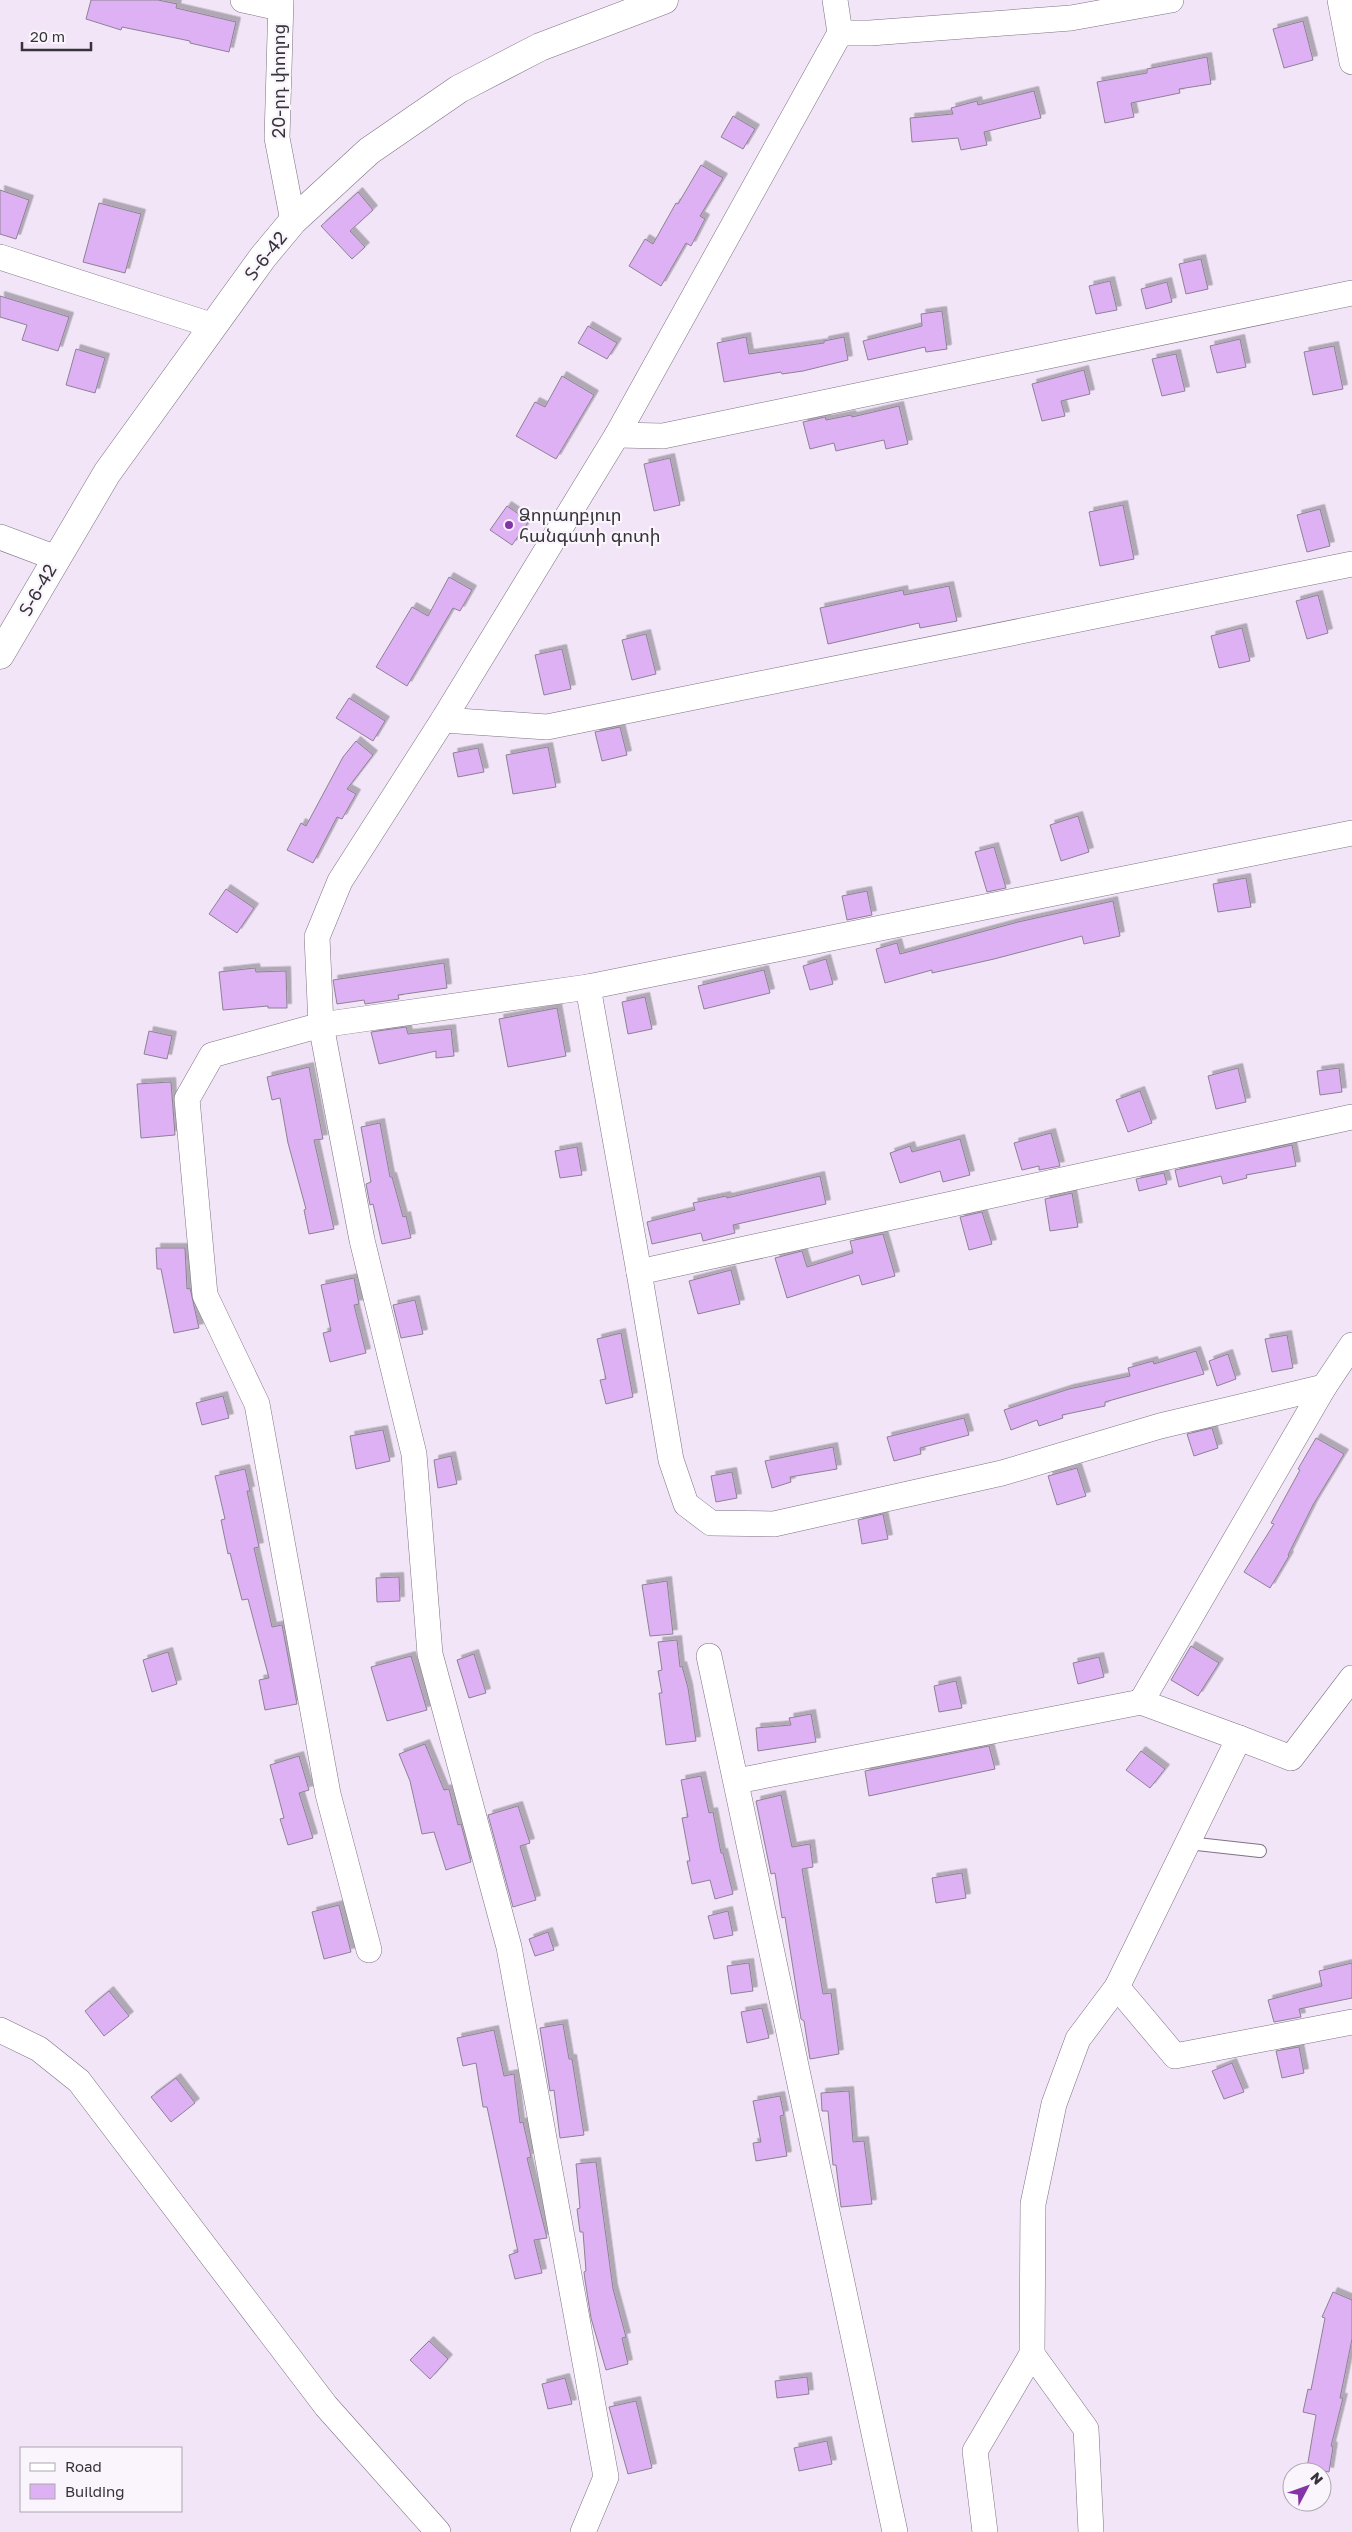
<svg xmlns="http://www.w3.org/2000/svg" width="1352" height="2532" font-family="'Golos Text','Noto Sans Armenian',sans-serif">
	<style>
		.building { fill: #deb1f5; stroke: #8d8293; filter: url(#shadow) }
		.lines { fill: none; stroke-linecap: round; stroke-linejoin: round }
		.service-casing { stroke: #7e7383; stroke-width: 14 }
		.minor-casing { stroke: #7e7383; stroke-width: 26 }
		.secondary-casing { stroke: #7e7383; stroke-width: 29 }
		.service { stroke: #fff; stroke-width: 12 }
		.minor { stroke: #fff; stroke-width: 25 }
		.secondary { stroke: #fff; stroke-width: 28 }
		.poi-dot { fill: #8334a5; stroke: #faf5fc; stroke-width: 2 }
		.labels { text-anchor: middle; stroke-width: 4.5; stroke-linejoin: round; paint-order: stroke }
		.street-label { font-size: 18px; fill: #37333a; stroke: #faf5fc }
		.poi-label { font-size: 18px; fill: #37333a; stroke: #faf5fc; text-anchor: start }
	</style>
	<defs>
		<filter id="shadow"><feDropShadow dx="4.5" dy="-4.5" stdDeviation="0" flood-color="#0004"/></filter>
	</defs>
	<rect width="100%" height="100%" fill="#f1e5f7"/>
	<g class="building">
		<path d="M 91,0 L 158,0 L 177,4 L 176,8 L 236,22 L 229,52 L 190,43 L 190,41 L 122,27 L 121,30 L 86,19 Z"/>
		<path d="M 1303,21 L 1313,60 L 1284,68 L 1273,29 Z"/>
		<path d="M 1207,57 L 1211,84 L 1179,89 L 1180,93 L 1131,103 L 1134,117 L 1105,123 L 1097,82 L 1147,73 L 1147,69 Z"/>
		<path d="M 1034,91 L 1041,118 L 984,132 L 987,145 L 961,150 L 958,138 L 912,142 L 910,118 L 953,114 L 951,108 L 977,101 L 978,105 Z"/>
		<path d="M 733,116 L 755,129 L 743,149 L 721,137 Z"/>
		<path d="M 701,165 L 723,178 L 700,216 L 705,219 L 691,246 L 686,243 L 661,286 L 629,266 L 645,239 L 653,244 L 676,203 L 678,204 Z"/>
		<path d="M 0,190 L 29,200 L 16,239 L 0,234 Z"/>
		<path d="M 358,192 L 373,210 L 350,231 L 365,247 L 352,259 L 321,226 Z"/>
		<path d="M 99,203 L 141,214 L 125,273 L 83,262 Z"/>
		<path d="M 1201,259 L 1208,289 L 1186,294 L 1179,264 Z"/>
		<path d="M 1110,281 L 1117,310 L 1096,314 L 1089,286 Z"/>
		<path d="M 1167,282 L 1172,302 L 1146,309 L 1141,289 Z"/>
		<path d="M 0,296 L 69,317 L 58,351 L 22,340 L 27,325 L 0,317 Z"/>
		<path d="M 942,311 L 947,349 L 926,352 L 925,347 L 868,360 L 863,341 L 922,326 L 921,314 Z"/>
		<path d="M 588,326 L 617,343 L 607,359 L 578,343 Z"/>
		<path d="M 746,337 L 749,354 L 824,343 L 824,341 L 844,337 L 848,360 L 803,371 L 782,374 L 781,372 L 724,382 L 717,343 Z"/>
		<path d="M 1240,339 L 1246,367 L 1217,373 L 1210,346 Z"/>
		<path d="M 1334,346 L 1343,389 L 1313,395 L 1304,352 Z"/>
		<path d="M 76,349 L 105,358 L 95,393 L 66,385 Z"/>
		<path d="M 1176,354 L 1185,391 L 1162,396 L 1152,359 Z"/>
		<path d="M 1084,370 L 1090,394 L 1061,401 L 1065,416 L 1042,421 L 1032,384 Z"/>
		<path d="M 562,376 L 594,395 L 556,459 L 516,436 L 535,402 L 545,407 Z"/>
		<path d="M 899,406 L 908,444 L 886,449 L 884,440 L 836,451 L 834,443 L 810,449 L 803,422 L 825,417 L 826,420 L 851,415 L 852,417 Z"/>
		<path d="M 670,458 L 680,505 L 654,511 L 644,464 Z"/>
		<path d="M 1123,505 L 1134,559 L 1100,566 L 1089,512 Z"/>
		<path d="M 507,506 L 529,521 L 512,545 L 490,530 Z"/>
		<path d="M 1320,509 L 1330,546 L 1307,552 L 1297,515 Z"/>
		<path d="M 449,577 L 472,590 L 460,611 L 453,608 L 407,686 L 376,667 L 412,607 L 428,616 Z"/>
		<path d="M 949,586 L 957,621 L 920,628 L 919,623 L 828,644 L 820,608 L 903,590 L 904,595 Z"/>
		<path d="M 1318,595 L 1328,633 L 1307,639 L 1296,601 Z"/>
		<path d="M 1242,628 L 1250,661 L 1219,668 L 1211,636 Z"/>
		<path d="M 646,634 L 656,674 L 632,680 L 622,640 Z"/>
		<path d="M 562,649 L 571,689 L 544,695 L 535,655 Z"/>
		<path d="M 349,698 L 385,721 L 373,741 L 336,718 Z"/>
		<path d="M 620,727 L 627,755 L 602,761 L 595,732 Z"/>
		<path d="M 356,741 L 373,755 L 347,789 L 356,794 L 342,819 L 337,817 L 313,863 L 287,850 L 301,823 L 306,826 L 343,757 Z"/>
		<path d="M 548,747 L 556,787 L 513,794 L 506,755 Z"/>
		<path d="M 478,748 L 484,772 L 458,777 L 453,753 Z"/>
		<path d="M 1078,816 L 1089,852 L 1061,861 L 1050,825 Z"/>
		<path d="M 994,847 L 1006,888 L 987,892 L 975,852 Z"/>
		<path d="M 1246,878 L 1251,907 L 1218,912 L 1213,884 Z"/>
		<path d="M 226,889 L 254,908 L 237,933 L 209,914 Z"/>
		<path d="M 867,891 L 872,915 L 847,920 L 842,896 Z"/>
		<path d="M 1113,901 L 1120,936 L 1084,944 L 1082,936 L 994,959 L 932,973 L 932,970 L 885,983 L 876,949 L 897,943 L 900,954 L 1018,922 Z"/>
		<path d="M 826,959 L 833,984 L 810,990 L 803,966 Z"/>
		<path d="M 444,963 L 447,988 L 398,995 L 399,999 L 365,1004 L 364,1000 L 337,1004 L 333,980 Z"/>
		<path d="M 255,968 L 256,972 L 286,971 L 287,1008 L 268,1008 L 268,1006 L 223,1010 L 219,972 Z"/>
		<path d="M 764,970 L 770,993 L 704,1009 L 698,986 Z"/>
		<path d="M 645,997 L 652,1029 L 628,1034 L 622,1002 Z"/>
		<path d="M 557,1008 L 566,1056 L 508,1067 L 499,1019 Z"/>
		<path d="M 406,1027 L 408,1034 L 451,1029 L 454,1056 L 436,1058 L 436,1051 L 379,1064 L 371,1032 Z"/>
		<path d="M 149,1031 L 172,1036 L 167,1059 L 144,1054 Z"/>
		<path d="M 309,1067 L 323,1139 L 314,1140 L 334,1229 L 309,1234 L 304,1210 L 306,1209 L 288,1143 L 280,1098 L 272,1100 L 267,1077 Z"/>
		<path d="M 1238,1068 L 1246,1102 L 1216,1109 L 1208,1076 Z"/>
		<path d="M 1339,1068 L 1342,1092 L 1320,1095 L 1317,1071 Z"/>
		<path d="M 171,1082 L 175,1135 L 141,1138 L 137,1084 Z"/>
		<path d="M 1140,1091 L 1152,1123 L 1128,1132 L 1116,1100 Z"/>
		<path d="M 380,1123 L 390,1177 L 392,1177 L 403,1217 L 406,1216 L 411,1238 L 382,1244 L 373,1204 L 370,1205 L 366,1184 L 371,1182 L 361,1127 Z"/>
		<path d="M 1051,1133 L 1060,1166 L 1039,1170 L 1039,1166 L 1022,1170 L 1014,1143 Z"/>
		<path d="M 960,1139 L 970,1175 L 943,1182 L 940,1171 L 900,1183 L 890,1153 L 910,1146 L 912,1152 Z"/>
		<path d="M 1292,1145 L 1296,1166 L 1246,1175 L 1247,1178 L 1223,1184 L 1221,1176 L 1179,1187 L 1175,1170 Z"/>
		<path d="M 577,1147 L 582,1175 L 560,1178 L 555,1151 Z"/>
		<path d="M 1164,1173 L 1167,1184 L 1139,1191 L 1136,1179 Z"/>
		<path d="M 820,1176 L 826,1204 L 733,1225 L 735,1233 L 703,1241 L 701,1233 L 652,1244 L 647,1222 L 695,1210 L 693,1203 L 726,1196 L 727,1198 Z"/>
		<path d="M 1072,1193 L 1078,1227 L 1050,1231 L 1045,1199 Z"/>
		<path d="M 982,1212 L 992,1244 L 969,1250 L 960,1217 Z"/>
		<path d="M 883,1234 L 895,1276 L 862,1285 L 859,1275 L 787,1298 L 775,1258 L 802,1251 L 807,1267 L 853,1253 L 850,1241 Z"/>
		<path d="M 156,1248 L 185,1248 L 187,1289 L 190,1288 L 199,1328 L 174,1333 L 161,1269 L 157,1269 Z"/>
		<path d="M 731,1270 L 740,1304 L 698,1314 L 689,1281 Z"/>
		<path d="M 354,1278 L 359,1304 L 354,1305 L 366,1353 L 330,1362 L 323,1333 L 331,1331 L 321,1285 Z"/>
		<path d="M 415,1300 L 423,1334 L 401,1338 L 393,1305 Z"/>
		<path d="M 621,1333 L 633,1397 L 606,1404 L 600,1380 L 606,1379 L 597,1339 Z"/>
		<path d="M 1287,1335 L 1293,1368 L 1272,1372 L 1265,1339 Z"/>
		<path d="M 1196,1351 L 1204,1374 L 1105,1402 L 1105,1406 L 1062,1415 L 1063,1418 L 1039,1426 L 1037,1420 L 1011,1430 L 1004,1410 L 1069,1389 L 1130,1376 L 1128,1368 L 1153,1361 L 1154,1364 Z"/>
		<path d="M 1228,1354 L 1236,1379 L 1217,1386 L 1209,1361 Z"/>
		<path d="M 223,1396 L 229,1418 L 202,1425 L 196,1403 Z"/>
		<path d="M 964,1418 L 969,1435 L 920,1448 L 921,1454 L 894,1461 L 887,1437 Z"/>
		<path d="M 1212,1428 L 1218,1448 L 1194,1456 L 1187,1434 Z"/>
		<path d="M 383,1430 L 390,1461 L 356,1469 L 350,1436 Z"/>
		<path d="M 1316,1438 L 1344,1454 L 1313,1505 L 1288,1555 L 1289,1556 L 1270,1588 L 1244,1572 L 1274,1524 L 1271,1523 L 1300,1470 L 1298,1469 Z"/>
		<path d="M 833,1447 L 837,1469 L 790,1477 L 791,1482 L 772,1488 L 765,1461 Z"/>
		<path d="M 451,1456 L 457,1484 L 438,1488 L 434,1460 Z"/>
		<path d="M 1077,1468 L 1086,1496 L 1057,1505 L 1048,1476 Z"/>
		<path d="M 245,1469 L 250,1491 L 247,1491 L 259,1547 L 254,1548 L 272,1627 L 282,1625 L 297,1704 L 265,1710 L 259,1680 L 269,1678 L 248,1599 L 242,1600 L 230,1553 L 228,1554 L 221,1520 L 225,1519 L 215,1476 Z"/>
		<path d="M 732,1472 L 737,1498 L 716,1502 L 711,1476 Z"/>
		<path d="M 883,1514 L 888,1539 L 862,1544 L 858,1520 Z"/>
		<path d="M 399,1577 L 400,1601 L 377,1602 L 376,1578 Z"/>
		<path d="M 667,1581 L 673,1634 L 650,1636 L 642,1585 Z"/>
		<path d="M 677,1640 L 680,1667 L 682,1666 L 688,1688 L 696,1741 L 666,1745 L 659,1693 L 662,1693 L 658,1671 L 662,1670 L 658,1642 Z"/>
		<path d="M 1191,1646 L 1219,1663 L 1198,1696 L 1171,1680 Z"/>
		<path d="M 168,1652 L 177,1684 L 152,1692 L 143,1660 Z"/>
		<path d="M 474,1654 L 486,1693 L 469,1698 L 457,1660 Z"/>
		<path d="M 411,1656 L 427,1710 L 387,1721 L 371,1667 Z"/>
		<path d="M 1099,1657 L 1104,1677 L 1078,1684 L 1073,1663 Z"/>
		<path d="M 956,1681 L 962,1708 L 939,1712 L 934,1686 Z"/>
		<path d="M 811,1714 L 816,1742 L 758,1751 L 756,1728 L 791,1725 L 789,1718 Z"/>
		<path d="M 425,1744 L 444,1790 L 449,1789 L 458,1825 L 461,1824 L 471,1862 L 446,1870 L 434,1832 L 422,1834 L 410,1781 L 399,1754 Z"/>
		<path d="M 989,1746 L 995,1769 L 869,1796 L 865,1771 Z"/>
		<path d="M 1141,1751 L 1165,1769 L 1150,1788 L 1126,1770 Z"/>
		<path d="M 299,1756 L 309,1790 L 299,1793 L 313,1838 L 288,1845 L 280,1819 L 284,1818 L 270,1765 Z"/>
		<path d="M 701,1776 L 709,1813 L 713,1812 L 721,1853 L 723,1853 L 733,1894 L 715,1899 L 710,1880 L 692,1884 L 687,1861 L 690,1861 L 682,1818 L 688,1817 L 681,1780 Z"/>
		<path d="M 781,1795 L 792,1847 L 810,1844 L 813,1867 L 802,1869 L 823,1994 L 831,1993 L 839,2054 L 810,2059 L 804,2021 L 801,2019 L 785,1917 L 782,1918 L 775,1873 L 771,1874 L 756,1801 Z"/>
		<path d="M 518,1806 L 530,1843 L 520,1846 L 536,1900 L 513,1907 L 488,1815 Z"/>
		<path d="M 962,1873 L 966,1898 L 936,1903 L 932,1878 Z"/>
		<path d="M 339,1905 L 351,1952 L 324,1959 L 312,1912 Z"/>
		<path d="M 728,1911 L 733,1935 L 714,1939 L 708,1916 Z"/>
		<path d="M 548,1932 L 554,1950 L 535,1956 L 529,1939 Z"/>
		<path d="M 749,1963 L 753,1991 L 731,1994 L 727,1966 Z"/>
		<path d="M 1352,1963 L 1352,1998 L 1299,2009 L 1301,2017 L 1274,2022 L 1268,2000 L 1322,1986 L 1319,1971 Z"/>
		<path d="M 109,1991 L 129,2016 L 104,2036 L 85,2011 Z"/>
		<path d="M 762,2008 L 769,2038 L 747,2043 L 741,2012 Z"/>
		<path d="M 563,2024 L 569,2059 L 572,2059 L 584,2135 L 560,2138 L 554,2090 L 550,2091 L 540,2028 Z"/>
		<path d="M 494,2030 L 504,2076 L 514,2074 L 520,2123 L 523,2122 L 531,2157 L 527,2158 L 547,2238 L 534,2240 L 542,2273 L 515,2279 L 509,2255 L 518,2252 L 487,2107 L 483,2107 L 476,2063 L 463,2066 L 457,2038 Z"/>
		<path d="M 1299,2047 L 1304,2073 L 1282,2078 L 1276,2051 Z"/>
		<path d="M 1232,2063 L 1244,2092 L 1224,2099 L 1212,2071 Z"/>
		<path d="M 176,2078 L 195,2103 L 171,2122 L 151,2097 Z"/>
		<path d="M 849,2091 L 853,2142 L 864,2141 L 872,2204 L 841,2207 L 836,2165 L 833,2165 L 828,2111 L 822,2111 L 821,2093 Z"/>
		<path d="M 780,2096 L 784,2115 L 780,2116 L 787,2156 L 756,2161 L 753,2143 L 761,2142 L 753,2101 Z"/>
		<path d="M 596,2162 L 613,2289 L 626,2337 L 622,2338 L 628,2364 L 606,2370 L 591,2318 L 585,2280 L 584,2272 L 586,2271 L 583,2232 L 580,2232 L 577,2209 L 580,2208 L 576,2164 Z"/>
		<path d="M 1333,2292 L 1352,2300 L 1352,2339 L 1340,2398 L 1343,2398 L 1331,2446 L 1333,2447 L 1329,2472 L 1307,2468 L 1316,2415 L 1303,2412 L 1308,2389 L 1311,2390 L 1325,2318 L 1322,2317 Z"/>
		<path d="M 429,2341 L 448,2359 L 430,2379 L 410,2360 Z"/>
		<path d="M 807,2377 L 809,2394 L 777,2398 L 775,2381 Z"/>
		<path d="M 565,2378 L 572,2404 L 548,2409 L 542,2384 Z"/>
		<path d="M 636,2401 L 652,2468 L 628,2474 L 609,2407 Z"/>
		<path d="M 827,2441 L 832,2464 L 799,2471 L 794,2448 Z"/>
	</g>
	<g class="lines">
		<defs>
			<path id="service" d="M 1188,1843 L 1260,1851"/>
			<g id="minor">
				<path d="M 243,0 L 280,8"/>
				<path d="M 281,0 L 277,138 L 293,221"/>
				<path d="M 1340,0 L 1352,62"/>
				<path d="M 840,33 L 870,33 L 1071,18 L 1171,0"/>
				<path d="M 0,257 L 214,326"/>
				<path d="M 617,435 L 663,436 L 1352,293"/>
				<path d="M 0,537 L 56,558"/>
				<path d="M 443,720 L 547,727 L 1352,564"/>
				<path d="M 588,987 L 639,1272 L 1352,1117"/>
				<path d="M 639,1272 L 671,1460 L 686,1504 L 711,1523 L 774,1524 L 1002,1473 L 1160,1426 L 1324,1387"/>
				<path d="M 709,1656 L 895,2532"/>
				<path d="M 1141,1702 L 1324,1387 L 1352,1345"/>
				<path d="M 1239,1738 L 1291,1758 L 1352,1678"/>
				<path d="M 737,1781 L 1141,1702 L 1239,1738 L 1117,1987 L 1078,2039 L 1054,2104 L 1033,2204 L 1032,2354 L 975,2451 L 985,2532"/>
				<path d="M 369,1950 L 328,1794 L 257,1404 L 205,1295 L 187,1099 L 212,1055 L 321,1025 L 588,987 L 1352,833"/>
				<path d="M 1117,1987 L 1175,2056 L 1352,2022"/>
				<path d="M 0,2030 L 39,2049 L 79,2081 L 326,2406 L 438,2532"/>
				<path d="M 1032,2354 L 1086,2429 L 1091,2532"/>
				<path d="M 583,2532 L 606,2477 L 509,1947 L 430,1654 L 414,1454 L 362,1240 L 321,1025 L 317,937 L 340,881 L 443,720 L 617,435 L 840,33 L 835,0"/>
			</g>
			<path id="secondary" d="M 0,655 L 107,473 L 263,257 L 293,221 L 369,151 L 459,89 L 540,47 L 664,0"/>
		</defs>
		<use href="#service" class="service-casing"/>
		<use href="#minor" class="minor-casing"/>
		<use href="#secondary" class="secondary-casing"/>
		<use href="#service" class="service"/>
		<use href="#minor" class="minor"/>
		<use href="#secondary" class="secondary"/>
	</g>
	<circle class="poi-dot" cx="509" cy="525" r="5"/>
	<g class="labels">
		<g class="street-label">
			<text transform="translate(279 81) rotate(-90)" y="6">20-րդ փողոց</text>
			<text transform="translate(266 256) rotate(-52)" y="6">Տ-6-42</text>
			<text transform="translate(38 590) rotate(-60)" y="6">Տ-6-42</text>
		</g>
		<g class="poi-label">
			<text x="519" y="521">Ձորաղբյուր<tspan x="519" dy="21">հանգստի գոտի</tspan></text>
		</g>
	</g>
	<rect x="20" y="2447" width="162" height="65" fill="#faf5fc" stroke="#aca7ae"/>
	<rect x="30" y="2463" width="25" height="8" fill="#ffffff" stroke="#aca7ae"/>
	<text x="65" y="2472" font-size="15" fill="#37333a">Road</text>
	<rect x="30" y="2484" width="25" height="15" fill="#deb1f5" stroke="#aca7ae"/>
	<text x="65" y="2497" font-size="15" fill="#37333a">Building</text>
	<g transform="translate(1307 2487) rotate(49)"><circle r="24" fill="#faf5fc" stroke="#aca7ae"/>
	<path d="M0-4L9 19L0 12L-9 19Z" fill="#8334a5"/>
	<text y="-8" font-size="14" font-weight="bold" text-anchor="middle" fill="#37333a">N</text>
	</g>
	<path d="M22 42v8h69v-8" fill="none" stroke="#37333a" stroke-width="2.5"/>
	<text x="30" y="42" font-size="15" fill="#37333a" stroke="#faf5fc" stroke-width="4" paint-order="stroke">20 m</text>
</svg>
